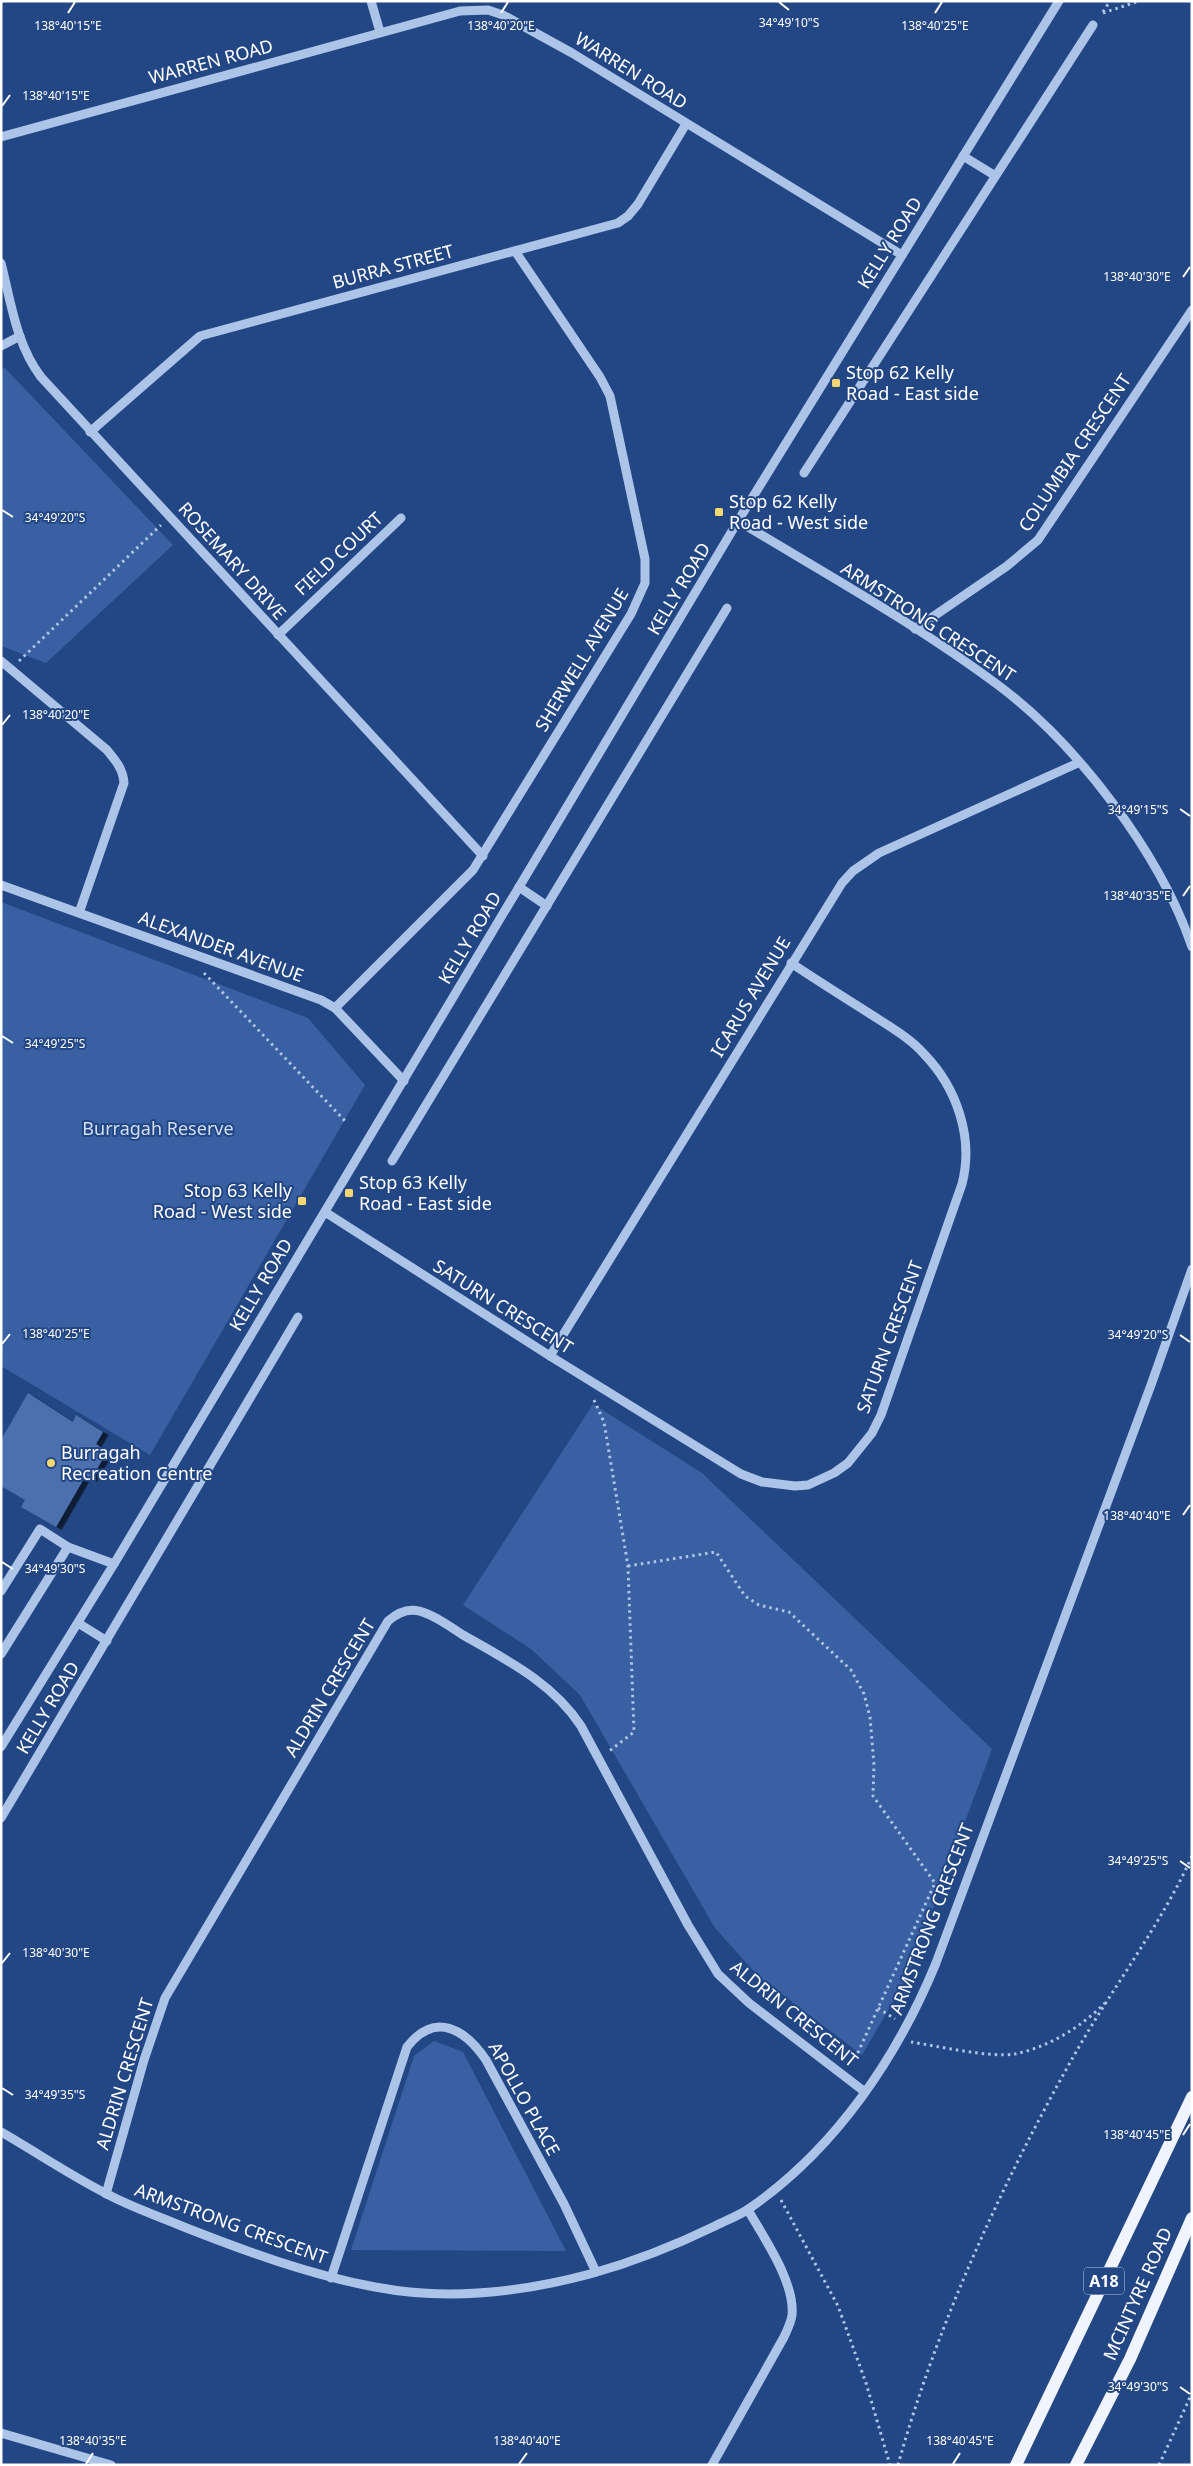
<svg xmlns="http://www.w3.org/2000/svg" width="1193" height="2466" font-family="'Noto Sans',sans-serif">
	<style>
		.green { fill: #3860a2 }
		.building { fill: #4b70ad; filter: url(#shadow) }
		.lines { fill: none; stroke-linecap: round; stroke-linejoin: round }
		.path { stroke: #adc4e9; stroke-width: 3; stroke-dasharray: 2.5 4; stroke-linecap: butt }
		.minor { stroke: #adc4e9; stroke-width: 9 }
		.major { stroke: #f0f4fe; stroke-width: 12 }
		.ticks { fill: none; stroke: #fff; stroke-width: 2 }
		.poi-dot { fill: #f3d770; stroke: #234785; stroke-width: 2 }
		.labels { text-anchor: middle; stroke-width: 4; stroke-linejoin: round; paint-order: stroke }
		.shield { fill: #234785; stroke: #bdc8da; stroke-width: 1 }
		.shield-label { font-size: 16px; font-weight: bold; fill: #fff }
		.street-label { font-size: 18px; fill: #fff; stroke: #234785 }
		.poi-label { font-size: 18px; fill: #fff; stroke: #234785; text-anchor: start }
		.park-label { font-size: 18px; fill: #d1dff7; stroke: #234785 }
		.ticks-label { font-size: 12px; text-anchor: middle; fill: #fff; stroke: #234785; stroke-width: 4; stroke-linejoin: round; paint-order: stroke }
	</style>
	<defs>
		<filter id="shadow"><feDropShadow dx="5.5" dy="3" stdDeviation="0" flood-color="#0009"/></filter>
	</defs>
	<rect width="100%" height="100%" fill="#234785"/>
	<g class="green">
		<path d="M 5,368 L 173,545 L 46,663 L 1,646 L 1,370 Z"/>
		<path d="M 1,902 L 308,1018 L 365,1085 L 150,1455 L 1,1366 Z"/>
		<path d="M 593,1404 L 702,1473 L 992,1749 L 907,1978 L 862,2055 L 759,1977 L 715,1928 L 580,1695 L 531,1649 L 463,1605 Z"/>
		<path d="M 434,2041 L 463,2052 L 566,2251 L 351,2250 L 414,2056 Z"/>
	</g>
	<path class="building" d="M 28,1393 L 73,1422 L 76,1415 L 103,1432 L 96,1444 L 107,1452 L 91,1479 L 86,1475 L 56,1527 L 21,1507 L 25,1500 L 1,1486 L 1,1440 Z"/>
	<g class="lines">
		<g class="path">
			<path d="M 1103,12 L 1110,1"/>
			<path d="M 1103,13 L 1139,1"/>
			<path d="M 19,661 L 161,525"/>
			<path d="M 204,973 L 347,1123"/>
			<path d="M 594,1400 L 604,1422 L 628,1566 L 634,1732 L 608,1752"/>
			<path d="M 628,1566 L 716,1552 L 745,1596 L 759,1605 L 789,1612 L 851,1670 L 864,1694 L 870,1717 L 874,1765 L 873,1796 L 935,1883 L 855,2059"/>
			<path d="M 878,2008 L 895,2019"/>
			<path d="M 911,2042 C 937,2046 991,2058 1015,2054 C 1049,2047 1081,2027 1105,2003"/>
			<path d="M 781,2200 L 838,2306 L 866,2383 L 890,2465"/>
			<path d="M 898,2465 C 937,2324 1004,2179 1076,2052 C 1113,1987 1162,1923 1192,1856"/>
			<path d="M 1159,2465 L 1192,2393"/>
		</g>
		<g class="minor">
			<path d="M 371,1 L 380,32"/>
			<path d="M 1,137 L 460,11 L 488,10 L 503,15 L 572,53 L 902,255"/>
			<path d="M 963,156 L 994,175"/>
			<path d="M 1,263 C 11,302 16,344 41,377 L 483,856"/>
			<path d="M 1,346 L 20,336"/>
			<path d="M 90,432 L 200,336 L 618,223 L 628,216 L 638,204 L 686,124"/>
			<path d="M 804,473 L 1093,25"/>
			<path d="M 738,521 C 826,574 916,624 998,685 C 1077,744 1160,853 1192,947"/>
			<path d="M 915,629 L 1007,566 L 1038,540 L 1192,310"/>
			<path d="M 278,635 L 401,518"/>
			<path d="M 1,661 L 107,750 C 116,761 123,769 124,783 L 79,913"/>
			<path d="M 1,885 L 321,1000 L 335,1008 L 404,1081"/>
			<path d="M 519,887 L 547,906"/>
			<path d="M 335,1008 L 473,870 L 631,614 L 645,583 L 645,559 L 610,396 L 600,377 L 515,251"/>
			<path d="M 392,1161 L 727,608"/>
			<path d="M 325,1212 L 550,1356 L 741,1474 L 762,1482 L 795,1486 L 808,1485 L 834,1473 L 848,1463 L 872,1433 L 881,1415 L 962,1184 C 974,1138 957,1088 924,1054 C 910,1038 890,1027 872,1015 C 845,998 818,981 791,963"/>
			<path d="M 550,1356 L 842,883 L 853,871 L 879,853 L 1078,763"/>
			<path d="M 1,1591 L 40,1529 L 68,1547 L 114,1564"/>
			<path d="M 78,1623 L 107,1641"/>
			<path d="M 1,1654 L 68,1547"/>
			<path d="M 1,1747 L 114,1564 L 738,521 L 1059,1"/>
			<path d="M 1,1818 L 298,1317"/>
			<path d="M 1,2132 C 36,2152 71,2176 107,2194 C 131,2207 158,2216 184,2227 C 245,2251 310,2275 375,2287 C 448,2301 519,2293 590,2274 C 633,2262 674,2246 715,2226 C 726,2220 739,2216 750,2208 C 835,2149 897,2058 936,1963 L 1151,1385 L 1192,1269"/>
			<path d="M 106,2194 L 144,2060 L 165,1998 L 388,1621 C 397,1613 407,1608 419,1611 C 435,1615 450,1627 463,1635 C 507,1660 553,1683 581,1726 L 688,1925 L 718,1974 L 749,2003 L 865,2092"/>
			<path d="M 331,2278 L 407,2047 C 435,2011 465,2029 486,2060 L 564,2204 L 596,2272"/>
			<path d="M 1,2433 L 111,2465"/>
			<path d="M 712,2465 L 784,2337 C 787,2330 791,2323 792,2315 C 795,2282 764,2238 748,2210"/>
		</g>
		<g class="major">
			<path d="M 1016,2465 L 1192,2097"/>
			<path d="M 1076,2465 L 1130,2359 L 1192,2218"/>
		</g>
	</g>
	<path class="ticks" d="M 779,2 L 789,10M 68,13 L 75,2M 501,13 L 508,2M 935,13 L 942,2M 2,106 L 10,95M 1183,277 L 1190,267M 2,510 L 13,517M 2,725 L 10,715M 1180,809 L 1190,816M 1183,896 L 1190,886M 2,1036 L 13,1043M 1180,1335 L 1190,1342M 2,1344 L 10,1334M 1183,1515 L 1190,1505M 2,1562 L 13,1569M 1180,1861 L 1190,1868M 2,1963 L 10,1953M 2,2088 L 13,2095M 1183,2135 L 1190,2124M 1180,2387 L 1190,2394M 86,2464 L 93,2453M 519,2464 L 527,2453M 953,2464 L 960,2453"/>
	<g class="poi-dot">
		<rect x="831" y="378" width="10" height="10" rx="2.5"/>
		<rect x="714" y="507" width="10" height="10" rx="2.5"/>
		<rect x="344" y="1188" width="10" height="10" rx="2.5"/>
		<rect x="297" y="1196" width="10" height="10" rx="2.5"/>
		<circle cx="51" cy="1463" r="5"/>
	</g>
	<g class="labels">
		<rect class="shield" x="1084" y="2267.5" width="40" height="27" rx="4"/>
		<g class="shield-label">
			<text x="1104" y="2287">A18</text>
		</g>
		<g class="street-label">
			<text transform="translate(211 62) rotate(-15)" y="6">WARREN ROAD</text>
			<text transform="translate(631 71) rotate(32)" y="6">WARREN ROAD</text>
			<text transform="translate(890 243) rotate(-58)" y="6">KELLY ROAD</text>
			<text transform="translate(393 267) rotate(-15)" y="6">BURRA STREET</text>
			<text transform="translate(1075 453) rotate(-56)" y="6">COLUMBIA CRESCENT</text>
			<text transform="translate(339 554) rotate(-43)" y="6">FIELD COURT</text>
			<text transform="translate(232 561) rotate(48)" y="6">ROSEMARY DRIVE</text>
			<text transform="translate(679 589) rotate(-59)" y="6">KELLY ROAD</text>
			<text transform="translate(928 622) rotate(33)" y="6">ARMSTRONG CRESCENT</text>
			<text transform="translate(582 660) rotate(-59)" y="6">SHERWELL AVENUE</text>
			<text transform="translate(470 938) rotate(-59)" y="6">KELLY ROAD</text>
			<text transform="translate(221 947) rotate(20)" y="6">ALEXANDER AVENUE</text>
			<text transform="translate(751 997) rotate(-59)" y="6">ICARUS AVENUE</text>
			<text transform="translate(261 1285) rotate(-59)" y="6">KELLY ROAD</text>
			<text transform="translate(503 1307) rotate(32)" y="6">SATURN CRESCENT</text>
			<text transform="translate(890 1337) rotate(-70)" y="6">SATURN CRESCENT</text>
			<text transform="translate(330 1688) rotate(-59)" y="6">ALDRIN CRESCENT</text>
			<text transform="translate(48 1708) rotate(-59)" y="6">KELLY ROAD</text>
			<text transform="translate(932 1919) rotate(-69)" y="6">ARMSTRONG CRESCENT</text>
			<text transform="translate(794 2014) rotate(39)" y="6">ALDRIN CRESCENT</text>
			<text transform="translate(125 2074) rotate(-73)" y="6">ALDRIN CRESCENT</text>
			<text transform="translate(524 2099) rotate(61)" y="6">APOLLO PLACE</text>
			<text transform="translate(231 2224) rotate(20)" y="6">ARMSTRONG CRESCENT</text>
			<text transform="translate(1138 2294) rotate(-66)" y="6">MCINTYRE ROAD</text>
		</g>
		<g class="poi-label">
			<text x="846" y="379">Stop 62 Kelly<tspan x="846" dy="21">Road - East side</tspan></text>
			<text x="729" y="508">Stop 62 Kelly<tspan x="729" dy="21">Road - West side</tspan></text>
			<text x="359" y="1189">Stop 63 Kelly<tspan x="359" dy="21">Road - East side</tspan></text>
			<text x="292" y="1197" text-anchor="end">Stop 63 Kelly<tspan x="292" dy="21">Road - West side</tspan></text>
			<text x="61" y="1459">Burragah<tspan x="61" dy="21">Recreation Centre</tspan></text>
		</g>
		<g class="park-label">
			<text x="158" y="1135">Burragah Reserve</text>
		</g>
	</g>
	<g class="ticks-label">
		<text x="789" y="27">34°49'10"S</text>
		<text x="68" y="30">138°40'15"E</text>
		<text x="501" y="30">138°40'20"E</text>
		<text x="935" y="30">138°40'25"E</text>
		<text x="56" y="100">138°40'15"E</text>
		<text x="1137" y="281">138°40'30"E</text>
		<text x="55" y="522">34°49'20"S</text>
		<text x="56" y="719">138°40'20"E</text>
		<text x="1138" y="814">34°49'15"S</text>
		<text x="1137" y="900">138°40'35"E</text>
		<text x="55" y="1048">34°49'25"S</text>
		<text x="56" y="1338">138°40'25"E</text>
		<text x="1138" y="1339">34°49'20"S</text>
		<text x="1137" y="1520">138°40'40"E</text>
		<text x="55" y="1573">34°49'30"S</text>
		<text x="1138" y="1865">34°49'25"S</text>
		<text x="56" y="1957">138°40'30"E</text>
		<text x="55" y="2099">34°49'35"S</text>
		<text x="1137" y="2139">138°40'45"E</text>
		<text x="1138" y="2391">34°49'30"S</text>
		<text x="93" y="2445">138°40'35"E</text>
		<text x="527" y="2445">138°40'40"E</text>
		<text x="960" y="2445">138°40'45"E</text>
	</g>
	<rect width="1193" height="2466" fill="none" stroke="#ffffff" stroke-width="5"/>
</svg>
